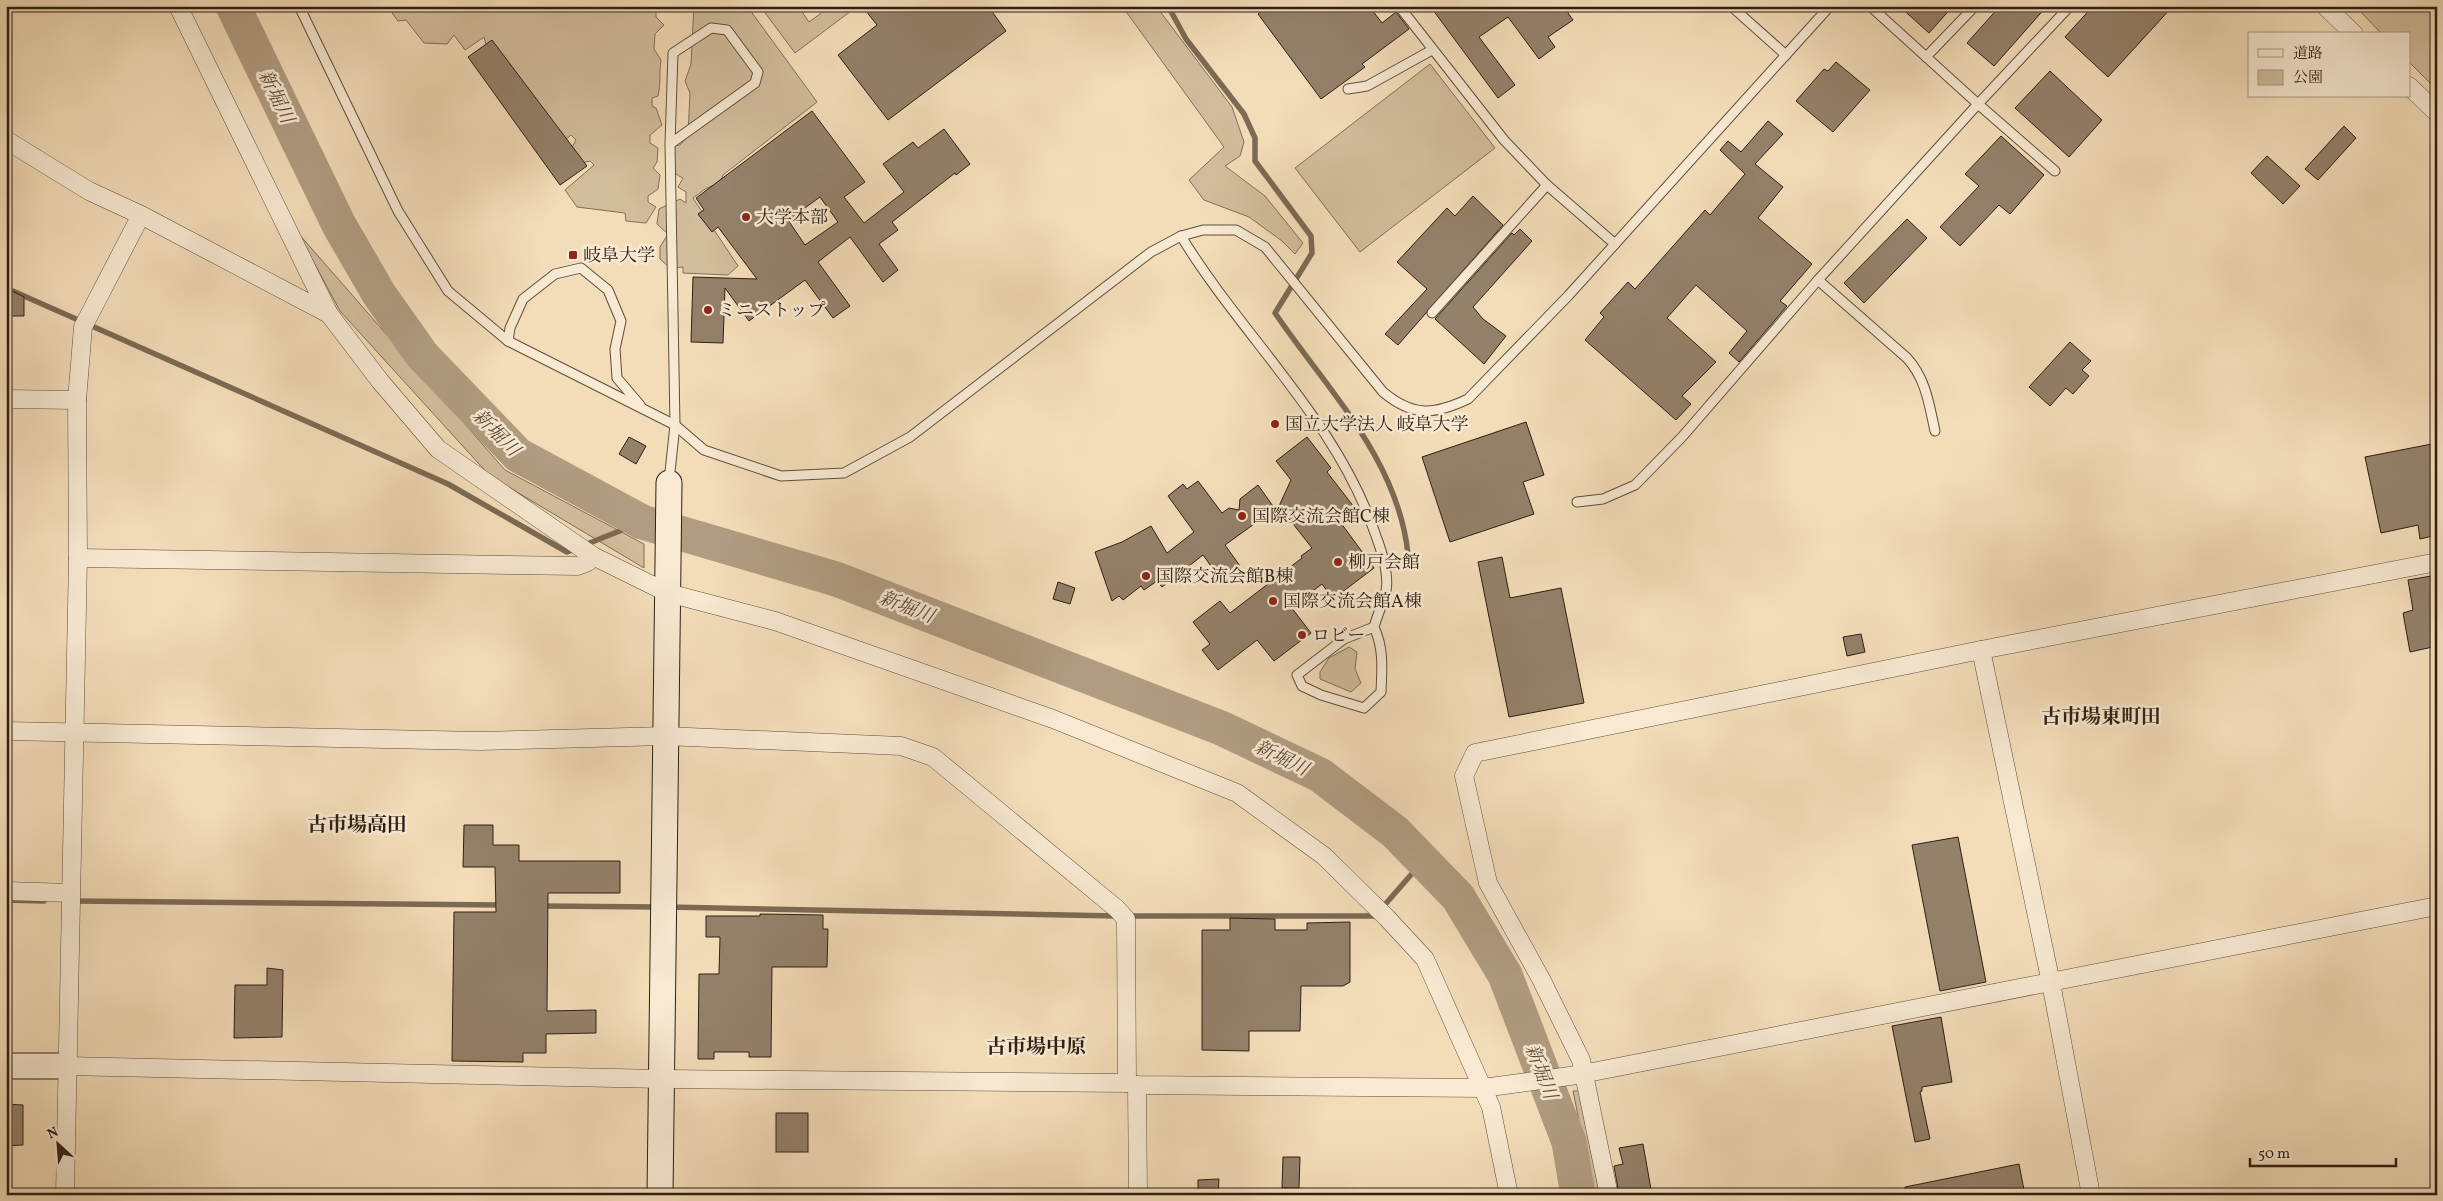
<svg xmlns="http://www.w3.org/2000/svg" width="2443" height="1201" font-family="Vollkorn,'Noto Serif JP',serif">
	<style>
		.green { fill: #d2bd9d; stroke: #806e58 }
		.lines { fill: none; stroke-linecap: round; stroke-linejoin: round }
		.stream { stroke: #7c6a55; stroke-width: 5.5 }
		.river { stroke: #b09c81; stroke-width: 35 }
		.building { fill: #94816a; stroke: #2e1e14; fill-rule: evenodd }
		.lane-casing { stroke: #5f4e3d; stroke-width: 11 }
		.street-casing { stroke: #5f4e3d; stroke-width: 19 }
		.secondary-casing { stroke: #2e1e14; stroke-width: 27 }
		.lane { stroke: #f7e9d2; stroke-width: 9 }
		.street { stroke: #f7e9d2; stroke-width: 18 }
		.secondary { stroke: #f7e9d2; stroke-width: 25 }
		.poi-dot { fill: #8f2418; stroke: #f7e9d2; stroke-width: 2 }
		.labels { text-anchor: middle; stroke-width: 5; stroke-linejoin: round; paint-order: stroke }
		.poi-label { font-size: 18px; fill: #2e1e14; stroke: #f7e9d2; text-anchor: start }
		.water-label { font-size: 19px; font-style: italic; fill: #5c4a3a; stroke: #f7e9d2 }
		.quarter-label { font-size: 20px; font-weight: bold; fill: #2e1e14; stroke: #f7e9d2 }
	</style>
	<rect width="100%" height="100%" fill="#f3ddb9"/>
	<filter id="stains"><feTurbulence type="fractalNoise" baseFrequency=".004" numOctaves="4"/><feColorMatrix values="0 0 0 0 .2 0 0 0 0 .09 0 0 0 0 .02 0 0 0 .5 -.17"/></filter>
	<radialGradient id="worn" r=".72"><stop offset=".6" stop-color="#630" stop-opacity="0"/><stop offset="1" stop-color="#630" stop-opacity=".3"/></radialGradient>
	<g class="green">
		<path d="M 387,6 L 656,6 L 656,17 L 664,25 L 655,34 L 654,49 L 661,60 C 659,72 661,83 658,96 L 652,98 L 652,106 L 656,108 L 662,125 L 650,135 L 650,143 L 658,148 L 657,162 L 653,168 L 660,175 L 658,189 L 648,196 L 648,202 L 656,207 L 646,223 L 626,221 L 625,213 L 577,207 L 565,190 L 594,165 L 590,161 L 576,164 L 569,153 L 576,140 L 571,135 L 564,141 L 487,48 L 484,37 L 465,50 L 454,35 L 447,44 L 424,43 L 406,20 L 398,21 Z"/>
		<path d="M 694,6 L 747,6 L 817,102 L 723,175 L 721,182 L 705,189 L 693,198 L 738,266 L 728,275 L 683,273 L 683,267 L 670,268 L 660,259 L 660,247 L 668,234 L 657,224 L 659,209 L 680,199 L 686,203 L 686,192 L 678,187 L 683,178 C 670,173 665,160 667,146 L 680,145 L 688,135 L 690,93 L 685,81 L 691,64 Z"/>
		<path d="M 760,6 L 798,6 L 809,22 L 831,6 L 847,6 L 851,11 L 795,53 Z"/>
		<path d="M 1122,6 L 1156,6 L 1232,107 L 1244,142 L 1240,156 L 1225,166 L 1265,196 L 1303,243 L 1295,254 L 1282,241 L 1249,217 L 1204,200 L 1189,180 L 1224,147 Z"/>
		<path d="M 2355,6 L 2437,6 L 2437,90 L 2409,62 L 2409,34 L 2382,34 Z"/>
		<path d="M 1430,64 L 1495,148 L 1360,252 L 1295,168 Z"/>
		<path d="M 298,233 L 505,470 L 644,544 L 644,568 L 490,476 L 340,311 Z"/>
		<path d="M 1349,647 L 1357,652 L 1355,669 L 1361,683 L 1351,692 L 1320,679 L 1320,672 L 1329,658 Z"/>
		<path d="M 1573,1091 L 1579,1091 L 1600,1195 L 1594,1195 Z"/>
	</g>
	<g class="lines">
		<g class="stream">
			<path d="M 1168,6 L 1186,39 L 1244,114 L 1255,138 L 1255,161 L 1311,236 L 1312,253 L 1275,313 C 1326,388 1398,459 1408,554"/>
			<path d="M 6,288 L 448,484 L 567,552 L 642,522"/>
			<path d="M 6,900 L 44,901"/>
			<path d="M 73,901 L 502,905"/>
			<path d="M 541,906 L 657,907"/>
			<path d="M 668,907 L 1117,916"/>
			<path d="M 1126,916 L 1375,916 L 1423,861"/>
		</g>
		<path class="river" d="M 233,6 L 339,225 L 379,294 L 422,355 L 518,455 L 642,522 L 836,579 L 1221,728 L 1320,775 L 1395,832 L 1458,897 L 1505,975 L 1569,1142 L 1578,1195"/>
	</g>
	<g class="building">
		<path d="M 862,6 L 988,6 L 1006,31 L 888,120 L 838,55 L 877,25 Z"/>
		<path d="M 1269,6 L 1369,6 L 1382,23 L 1396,12 L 1409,29 L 1362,64 L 1365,67 L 1321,99 L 1258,14 Z"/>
		<path d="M 1430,6 L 1563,6 L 1573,20 L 1548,37 L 1555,47 L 1539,59 L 1508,17 L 1479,37 L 1515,85 L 1498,98 Z"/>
		<path d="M 1899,6 L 1953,6 L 1929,33 Z"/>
		<path d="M 2000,6 L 2047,6 L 1994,66 L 1967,43 Z"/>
		<path d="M 2093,6 L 2173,6 L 2108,77 L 2065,37 Z"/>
		<path d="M 492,40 L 587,166 L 560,185 L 468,57 Z"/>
		<path d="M 1836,62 L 1870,90 L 1833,132 L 1796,101 L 1824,69 L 1828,71 Z"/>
		<path d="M 2050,71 L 2102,120 L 2069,157 L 2015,108 Z"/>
		<path d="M 812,111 L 865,182 L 844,197 L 864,223 L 904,192 L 883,164 L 913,142 L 918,148 L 944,129 L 970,164 L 956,175 L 955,173 L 892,222 L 898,230 L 879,244 L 898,270 L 883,282 L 850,237 L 818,262 L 850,306 L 833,318 L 805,280 L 749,321 L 725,288 L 723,343 L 691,342 L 693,277 L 757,279 L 718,227 L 712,232 L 698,214 L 704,210 L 696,198 ZM 820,197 L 838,222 L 805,245 L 788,220 Z"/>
		<path d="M 1768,121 L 1783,134 L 1755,164 L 1783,187 L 1758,218 L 1812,264 L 1780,301 L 1787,306 L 1739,362 L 1729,353 L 1747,331 L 1696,285 L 1667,318 L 1716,362 L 1682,396 L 1691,404 L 1676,420 L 1585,340 L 1604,317 L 1600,313 L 1628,282 L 1635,289 L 1705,210 L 1710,215 L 1745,174 L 1720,150 L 1728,141 L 1741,152 Z"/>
		<path d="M 2344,126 L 2356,138 L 2318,180 L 2305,169 Z"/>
		<path d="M 2001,136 L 2044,175 L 2010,214 L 1999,205 L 1960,246 L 1940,227 L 1979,186 L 1965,174 Z"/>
		<path d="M 2267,156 L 2300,186 L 2283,204 L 2251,173 Z"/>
		<path d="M 1473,196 L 1503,225 L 1398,345 L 1385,334 L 1427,289 L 1397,262 L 1447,208 L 1455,216 Z"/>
		<path d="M 1907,219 L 1927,238 L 1864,303 L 1844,283 Z"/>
		<path d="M 1520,229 L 1532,241 L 1473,307 L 1483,319 L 1506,336 L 1484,364 L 1435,319 L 1512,233 L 1514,235 Z"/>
		<path d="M 8,289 L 24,297 L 24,316 L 8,316 Z"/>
		<path d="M 2070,342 L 2091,361 L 2082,370 L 2089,376 L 2073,394 L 2066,388 L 2050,406 L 2029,387 Z"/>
		<path d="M 1526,422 L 1544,475 L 1523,482 L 1534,514 L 1450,542 L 1422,457 Z"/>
		<path d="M 629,437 L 646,446 L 636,464 L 619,454 Z"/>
		<path d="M 1307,437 L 1331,468 L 1327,472 L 1354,507 L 1338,519 L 1374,568 L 1333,599 L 1322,584 L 1291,607 L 1311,633 L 1274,661 L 1257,640 L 1218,670 L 1202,650 L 1210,644 L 1193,622 L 1220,601 L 1230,613 L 1302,558 L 1301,556 L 1312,548 L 1279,506 L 1291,480 L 1276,461 Z"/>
		<path d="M 2437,443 L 2437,535 L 2420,539 L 2418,525 L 2381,533 L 2365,457 Z"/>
		<path d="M 1198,481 L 1222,513 L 1229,508 L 1239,510 L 1240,499 L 1258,485 L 1275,509 L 1225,545 L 1240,566 L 1221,580 L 1203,555 L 1162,587 L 1157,581 L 1144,590 L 1141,586 L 1123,600 L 1119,596 L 1112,601 L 1095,552 L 1122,542 L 1151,526 L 1167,553 L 1194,532 L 1168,496 L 1183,484 L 1187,489 Z"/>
		<path d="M 1502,557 L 1510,598 L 1561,588 L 1584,703 L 1509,717 L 1478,562 Z"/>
		<path d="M 2437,575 L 2437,646 L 2410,652 L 2403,613 L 2413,610 L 2408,580 Z"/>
		<path d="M 1058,582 L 1075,588 L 1070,604 L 1053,599 Z"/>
		<path d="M 1861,634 L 1865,652 L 1847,656 L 1843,637 Z"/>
		<path d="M 464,825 L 493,825 L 493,845 L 519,845 L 519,861 L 620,861 L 620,893 L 548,893 L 547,1011 L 596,1010 L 596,1033 L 546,1034 L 546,1053 L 523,1053 L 523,1062 L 452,1061 L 454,912 L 496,912 L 495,867 L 463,867 Z"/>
		<path d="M 1958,837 L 1986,982 L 1940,991 L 1912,845 Z"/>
		<path d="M 760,914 L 823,915 L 823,929 L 828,929 L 827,967 L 772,967 L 771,1057 L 749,1057 L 749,1052 L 714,1052 L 714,1059 L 698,1059 L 699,974 L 719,974 L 720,937 L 706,937 L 706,916 L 760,916 Z"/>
		<path d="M 1230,918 L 1275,919 L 1275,930 L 1307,930 L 1307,923 L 1350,922 L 1350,982 L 1343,986 L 1301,986 L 1300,1031 L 1249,1031 L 1249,1051 L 1202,1050 L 1202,930 L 1230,930 Z"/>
		<path d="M 267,968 L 283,970 L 282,1037 L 234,1038 L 235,985 L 267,985 Z"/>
		<path d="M 1941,1017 L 1952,1082 L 1922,1087 L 1922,1091 L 1920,1092 L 1930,1139 L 1915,1142 L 1892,1026 Z"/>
		<path d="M 6,1104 L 23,1105 L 23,1145 L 6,1146 Z"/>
		<rect x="776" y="1113" width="32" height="39"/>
		<path d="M 1643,1144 L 1652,1195 L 1619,1195 L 1614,1166 L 1623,1164 L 1619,1148 Z"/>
		<path d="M 1283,1157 L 1300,1157 L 1299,1188 L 1282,1188 Z"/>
		<path d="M 2019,1164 L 2025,1195 L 1905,1195 L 1905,1187 Z"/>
		<path d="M 1219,1179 L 1218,1195 L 1198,1195 L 1198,1180 Z"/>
	</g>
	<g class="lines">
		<defs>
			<g id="lane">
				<path d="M 299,6 L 398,211 L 448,291 L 508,341 L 675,425 L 704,450 L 781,476 L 844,473 L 910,437 L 1151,252 L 1181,236 L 1203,230 L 1236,230 L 1265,247 L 1383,392 C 1413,417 1434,415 1468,399 L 1568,296 L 1830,6"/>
				<path d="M 1399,6 L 1504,140 L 1547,185"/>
				<path d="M 1731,6 L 1786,55"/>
				<path d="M 1926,57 L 1975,6"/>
				<path d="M 1348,89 L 1367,86 L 1432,50"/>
				<path d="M 2055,171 L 1978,104 L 2070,6"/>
				<path d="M 1181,236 C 1243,338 1337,420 1376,536 C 1382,552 1389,575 1386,591 C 1383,603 1377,616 1374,627 L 1344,639 L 1297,675 L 1302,686 L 1321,695 L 1364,708 L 1381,692 C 1382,668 1384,649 1374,627"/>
				<path d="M 1818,280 L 1907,358 C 1926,379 1929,404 1935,431"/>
				<path d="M 1432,313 L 1547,185 L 1615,244"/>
				<path d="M 508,341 L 510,328 L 523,299 L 555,274 L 581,268 L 608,290 L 621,321 L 615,349 L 617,378 L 640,405"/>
				<path d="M 669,481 L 675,425 L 670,144 L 673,53 L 711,28 L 727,30 L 758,72 L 755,83 L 670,144"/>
				<path d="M 1577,502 L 1603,499 L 1635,485 L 1682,437 L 1818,280 L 1978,104 L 1870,6"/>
			</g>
			<g id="street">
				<path d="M 178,6 L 329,314 L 380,381 L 438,449 L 593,556 L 668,593 L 775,621 L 1053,719 L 1237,793 L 1324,856 L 1387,918 L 1425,959 L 1491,1107 L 1509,1195"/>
				<path d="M 2325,6 L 2354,34"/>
				<path d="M 2409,86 L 2437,113"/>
				<path d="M 6,140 L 89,191 L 141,215 L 329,314"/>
				<path d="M 6,399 L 77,400"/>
				<path d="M 78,558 L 578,566 L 588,562 L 593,556"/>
				<path d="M 1981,650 L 2051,983 L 2091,1195"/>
				<path d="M 6,731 L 480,741 L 665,736 L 901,746 L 933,757 L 1117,909 L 1126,919 L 1127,1083"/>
				<path d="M 6,891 L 71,893"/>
				<path d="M 66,1066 L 662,1079 L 1127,1083 L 1137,1085 L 1483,1088 L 1577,1075 L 2437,906"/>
				<path d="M 1137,1085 L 1138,1195"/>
				<path d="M 65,1195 L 78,558 L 77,400 L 83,327 L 141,215"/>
				<path d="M 1609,1195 L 1581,1060 L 1541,979 L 1488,883 L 1464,776 L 1475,753 L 1981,650 L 2437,562"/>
			</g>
			<g id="secondary">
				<path d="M 6,1066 L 66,1066"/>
				<path d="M 660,1195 L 669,483"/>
			</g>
		</defs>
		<use href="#lane" class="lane-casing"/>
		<use href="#street" class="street-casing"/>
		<use href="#secondary" class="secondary-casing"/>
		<use href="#lane" class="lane"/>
		<use href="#street" class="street"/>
		<use href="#secondary" class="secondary"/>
	</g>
	<g class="poi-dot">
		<circle cx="746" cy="217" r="5"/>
		<rect x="568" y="250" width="10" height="10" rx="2.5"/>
		<circle cx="708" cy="310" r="5"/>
		<circle cx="1275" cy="424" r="5"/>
		<circle cx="1242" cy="516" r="5"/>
		<circle cx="1338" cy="562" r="5"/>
		<circle cx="1146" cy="576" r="5"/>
		<circle cx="1273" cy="601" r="5"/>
		<circle cx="1302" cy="635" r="5"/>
	</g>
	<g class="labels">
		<g class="poi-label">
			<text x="756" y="223">大学本部</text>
			<text x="583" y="261">岐阜大学</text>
			<text x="718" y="316">ミニストップ</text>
			<text x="1285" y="430">国立大学法人 岐阜大学</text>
			<text x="1252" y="522">国際交流会館C棟</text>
			<text x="1348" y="568">柳戸会館</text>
			<text x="1156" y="582">国際交流会館B棟</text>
			<text x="1283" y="607">国際交流会館A棟</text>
			<text x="1312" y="641">ロビー</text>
		</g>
		<g class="water-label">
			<text transform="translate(277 96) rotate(64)" y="7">新堀川</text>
			<text transform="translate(497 432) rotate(45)" y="7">新堀川</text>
			<text transform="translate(907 606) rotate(21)" y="7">新堀川</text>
			<text transform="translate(1282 757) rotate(26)" y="7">新堀川</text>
			<text transform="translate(1542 1071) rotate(69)" y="7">新堀川</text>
		</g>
		<g class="quarter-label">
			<text x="2101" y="723">古市場東町田</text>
			<text x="357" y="831">古市場高田</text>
			<text x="1036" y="1053">古市場中原</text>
		</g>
	</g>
	<rect width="2443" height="1201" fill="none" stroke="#f3ddb9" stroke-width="25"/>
	<rect x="8" y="8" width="2428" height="1186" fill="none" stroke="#2e1e14" stroke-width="2.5"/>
	<rect x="12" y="12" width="2418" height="1176" fill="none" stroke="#2e1e14"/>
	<rect x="2248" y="32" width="162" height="65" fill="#f7e9d2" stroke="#a79886"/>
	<rect x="2258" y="49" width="25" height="8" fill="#f7e9d2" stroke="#a79886"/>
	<text x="2293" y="58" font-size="15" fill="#2e1e14">道路</text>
	<rect x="2258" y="70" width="25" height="15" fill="#d2bd9d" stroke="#a79886"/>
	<text x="2293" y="82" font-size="15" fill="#2e1e14">公園</text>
	<g transform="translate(58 1144) rotate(334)" stroke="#f7e9d2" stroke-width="4" paint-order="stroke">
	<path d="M0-4L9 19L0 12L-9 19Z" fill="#2e1e14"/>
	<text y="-8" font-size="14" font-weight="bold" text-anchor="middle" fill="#2e1e14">N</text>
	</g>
	<path d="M2250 1158v8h146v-8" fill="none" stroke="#2e1e14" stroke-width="2.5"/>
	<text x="2258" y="1158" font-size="15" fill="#2e1e14" stroke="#f7e9d2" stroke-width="4" paint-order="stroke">50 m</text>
	<rect width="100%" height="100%" filter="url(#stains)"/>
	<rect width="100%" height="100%" fill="url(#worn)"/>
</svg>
